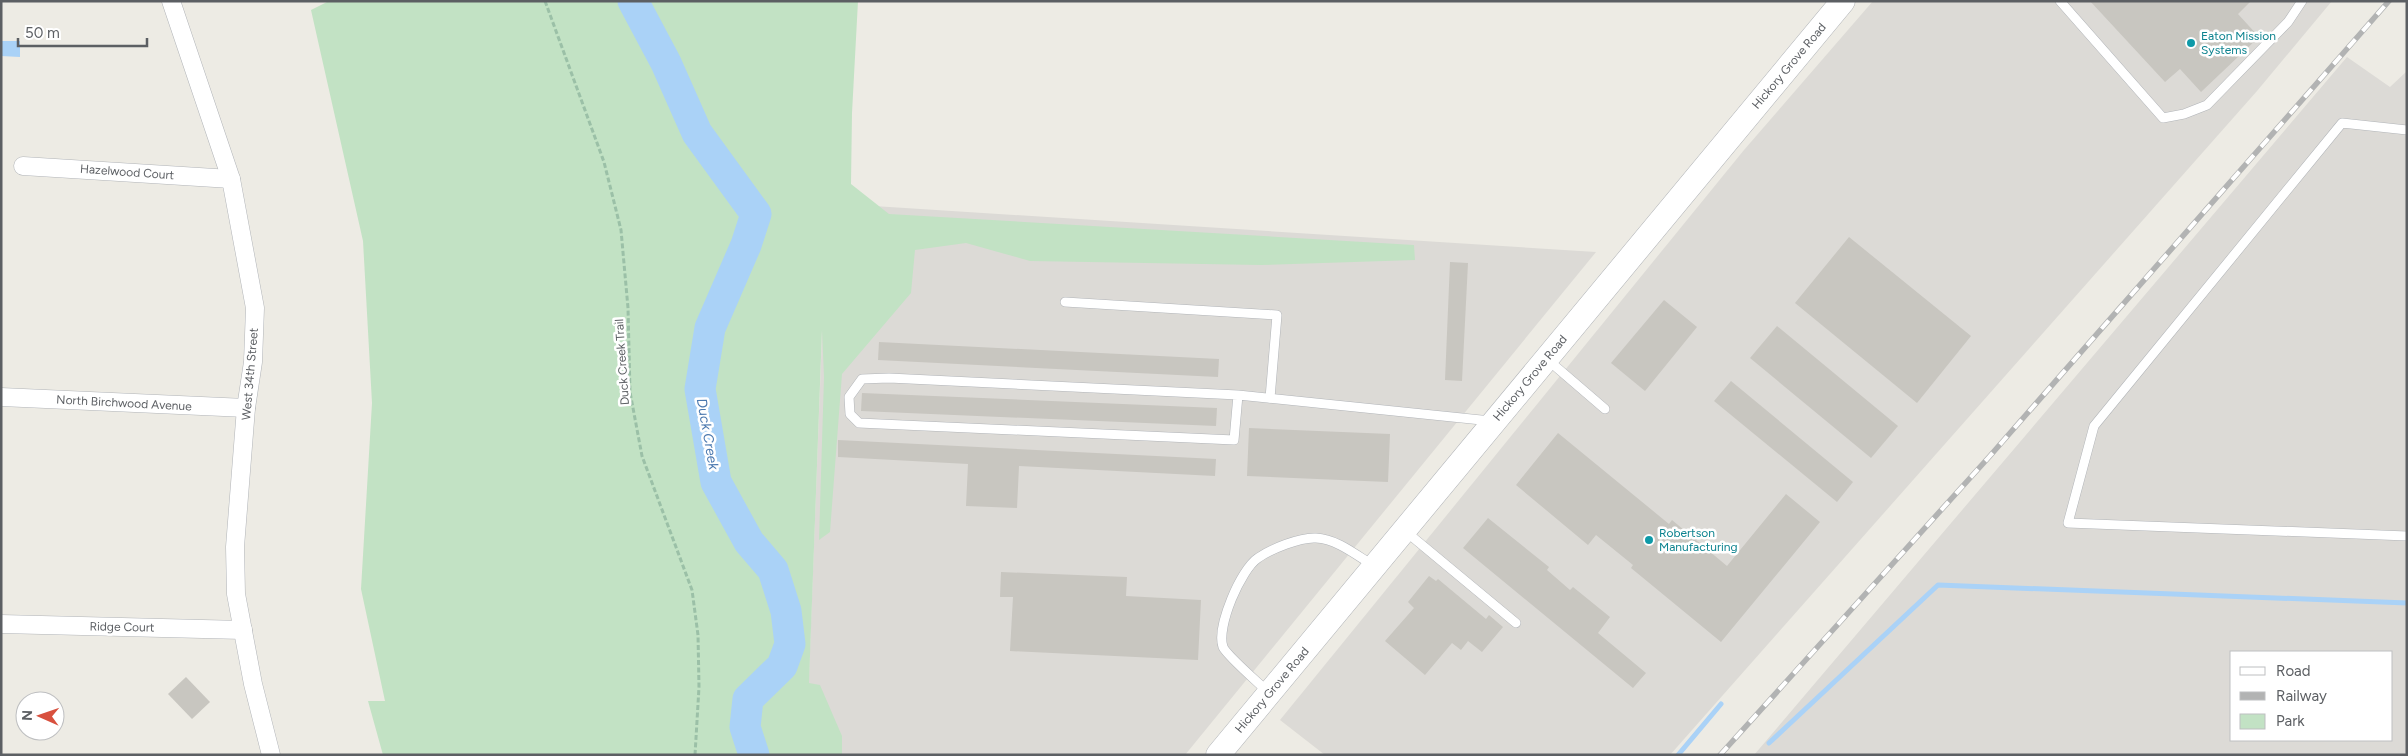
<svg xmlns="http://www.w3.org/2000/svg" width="2408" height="756" font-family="Figtree,sans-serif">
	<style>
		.industrial { fill: #dcdad6; fill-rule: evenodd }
		.green { fill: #c2e2c4 }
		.water { fill: #aad2f7 }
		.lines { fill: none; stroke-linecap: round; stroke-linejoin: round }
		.stream { stroke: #aad2f7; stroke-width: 5 }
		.river { stroke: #aad2f7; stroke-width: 31 }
		.building { fill: #c8c6c0 }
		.lane-casing { stroke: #b1b4b8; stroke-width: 10 }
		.street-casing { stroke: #b1b4b8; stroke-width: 19 }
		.secondary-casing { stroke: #b0b3b7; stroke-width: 25 }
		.path { stroke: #9bc0a7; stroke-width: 3; stroke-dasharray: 5 2.5; stroke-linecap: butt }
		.lane { stroke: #fff; stroke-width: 9 }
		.street { stroke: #fff; stroke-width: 18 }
		.secondary { stroke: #fff; stroke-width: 24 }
		.rail-casing { stroke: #b2b3b3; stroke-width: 5.5 }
		.rail { stroke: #fff; stroke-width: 4; stroke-dasharray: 11; stroke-linecap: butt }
		.culture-dot { fill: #0f9aa8; stroke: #fff; stroke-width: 2 }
		.labels { text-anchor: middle; stroke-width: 5; stroke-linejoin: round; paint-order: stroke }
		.culture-label { font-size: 12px; fill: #0d838f; stroke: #fff; text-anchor: start }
		.street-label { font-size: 12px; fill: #5c5f63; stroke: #fff }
		.water-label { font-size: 14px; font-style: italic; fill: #4c79af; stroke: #fff }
	</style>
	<rect width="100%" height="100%" fill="#edebe4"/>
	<g class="industrial">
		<path d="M 1873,1 L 2332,1 L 2257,91 L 1670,755 L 1325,755 L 1280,720 L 1744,150 Z"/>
		<path d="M 2347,57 L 2390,87 L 2407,71 L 2407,755 L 1754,755 ZM 2232,652 L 2392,652 L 2392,740 L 2232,740 Z"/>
		<path d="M 827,203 L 1596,252 L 1185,755 L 806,755 Z"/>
	</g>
	<path class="green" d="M 329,1 L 858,1 L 852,113 L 851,184 L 889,214 L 1414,245 L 1415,260 L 1261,265 L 1030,261 L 966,243 L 915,250 L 911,293 L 842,374 L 830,532 L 819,540 L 824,377 L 822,330 L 809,683 L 820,685 L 842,736 L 842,755 L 383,755 L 368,701 L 385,701 L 361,589 L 372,403 L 363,241 L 311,10 Z"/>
	<path class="water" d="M 1,41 L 20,41 L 20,57 L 1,56 Z"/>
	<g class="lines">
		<g class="stream">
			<path d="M 1769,743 L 1938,585 L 2407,603"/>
			<path d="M 1678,755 L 1721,704"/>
		</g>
		<path class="river" d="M 633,1 L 666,63 L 697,133 L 756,214 L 746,245 L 710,328 L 700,389 L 716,482 L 749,542 L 773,570 L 786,611 L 790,644 L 782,666 L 748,699 L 745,727 L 754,755"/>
	</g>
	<g class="building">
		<path d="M 2090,1 L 2251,1 L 2238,14 L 2259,37 L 2201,92 L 2180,69 L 2165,82 Z"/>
		<path d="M 1849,237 L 1971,336 L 1917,403 L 1795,303 Z"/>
		<path d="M 1450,262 L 1468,263 L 1462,381 L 1445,380 Z"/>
		<path d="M 1664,300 L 1697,327 L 1645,391 L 1611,363 Z"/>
		<path d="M 1777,326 L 1898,426 L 1871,458 L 1750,358 Z"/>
		<path d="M 879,342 L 1219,359 L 1218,377 L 878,360 Z"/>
		<path d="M 1731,381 L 1853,482 L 1837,502 L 1714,401 Z"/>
		<path d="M 862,393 L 1217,408 L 1216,426 L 861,411 Z"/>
		<path d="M 1249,428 L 1390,434 L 1388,482 L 1247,476 Z"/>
		<path d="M 1558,433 L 1669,524 L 1672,520 L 1727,566 L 1786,494 L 1820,522 L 1721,642 L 1631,568 L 1633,565 L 1596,535 L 1588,545 L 1516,485 Z"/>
		<path d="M 838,440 L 1216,459 L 1215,476 L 1019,466 L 1017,508 L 966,506 L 968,464 L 838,457 Z"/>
		<path d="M 1488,518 L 1549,567 L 1547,570 L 1570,590 L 1573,587 L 1610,617 L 1598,633 L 1646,673 L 1633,688 L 1463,548 Z"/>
		<path d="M 1001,572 L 1127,577 L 1126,596 L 1201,600 L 1198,660 L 1010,651 L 1013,597 L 1000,597 Z"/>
		<path d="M 1429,576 L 1436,581 L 1438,579 L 1486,619 L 1489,615 L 1503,627 L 1482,652 L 1468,641 L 1461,650 L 1452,643 L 1425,675 L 1385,641 L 1414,608 L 1408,602 Z"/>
		<path d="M 186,677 L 210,702 L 192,719 L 168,694 Z"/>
	</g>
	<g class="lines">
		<defs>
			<g id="lane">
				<path d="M 2060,1 L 2163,118 L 2184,114 L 2207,105 L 2288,22 L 2302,1"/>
				<path d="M 2407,130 L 2342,123 L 2094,426 L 2068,523 L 2407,536"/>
				<path d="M 1065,302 L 1277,315 L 1270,398"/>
				<path d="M 1548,360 L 1605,409"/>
				<path d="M 1238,395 L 1234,440 L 859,423 L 850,414 L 849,397 L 862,379 L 889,378 L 1238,395 L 1491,421"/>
				<path d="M 1404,530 L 1516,623"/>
				<path d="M 1269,693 C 1260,684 1227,656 1223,647 C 1216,627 1241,569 1258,558 C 1271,549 1300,537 1316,538 C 1337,539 1356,555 1374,566"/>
			</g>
			<g id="street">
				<path d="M 171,1 L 231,179 L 255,308 L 253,362 L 246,408 L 235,547 L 236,594 L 253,684 L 271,755"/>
				<path d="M 23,166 L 231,179"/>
				<path d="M 1,397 L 246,408"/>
				<path d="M 1,624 L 243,630"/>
			</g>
			<path id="secondary" d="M 1218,755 L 1843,1"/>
		</defs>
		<use href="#lane" class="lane-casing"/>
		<use href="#street" class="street-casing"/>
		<use href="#secondary" class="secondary-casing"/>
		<path class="path" d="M 545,1 L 604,162 L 621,230 L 628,308 L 630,392 L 642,456 L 692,590 L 698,635 L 699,687 L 695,755"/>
		<use href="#lane" class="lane"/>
		<use href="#street" class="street"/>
		<use href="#secondary" class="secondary"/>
		<defs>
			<path id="rail" d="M 1720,755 L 1989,457 L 2389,1"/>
		</defs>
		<use href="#rail" class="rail-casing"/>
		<use href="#rail" class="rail"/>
	</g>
	<g class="culture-dot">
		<circle cx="2191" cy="43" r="5"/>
		<circle cx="1649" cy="540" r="5"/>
	</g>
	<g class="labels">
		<g class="culture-label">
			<text x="2201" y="40">Eaton Mission<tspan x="2201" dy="14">Systems</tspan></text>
			<text x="1659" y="537">Robertson<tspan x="1659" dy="14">Manufacturing</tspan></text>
		</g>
		<g class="street-label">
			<text transform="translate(1789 66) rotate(-50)" y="4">Hickory Grove Road</text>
			<text transform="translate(127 172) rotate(4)" y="4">Hazelwood Court</text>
			<text transform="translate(622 362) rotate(-94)" y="4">Duck Creek Trail</text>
			<text transform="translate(250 374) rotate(-85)" y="4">West 34th Street</text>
			<text transform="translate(1530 378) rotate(-50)" y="4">Hickory Grove Road</text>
			<text transform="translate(124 403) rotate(3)" y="4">North Birchwood Avenue</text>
			<text transform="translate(122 627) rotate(1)" y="4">Ridge Court</text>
			<text transform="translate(1272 690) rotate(-50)" y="4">Hickory Grove Road</text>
		</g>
		<g class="water-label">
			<text transform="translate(708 434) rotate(80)" y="5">Duck Creek</text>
		</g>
	</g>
	<rect width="2408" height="756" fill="none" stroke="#5c5f63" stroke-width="5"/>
	<rect x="2230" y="651" width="162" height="90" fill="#ffffff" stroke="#bebfc1"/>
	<rect x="2240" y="667" width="25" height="8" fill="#ffffff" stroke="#bebfc1"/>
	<text x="2276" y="676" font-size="15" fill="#5c5f63">Road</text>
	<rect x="2240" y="692" width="25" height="8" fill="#b2b3b3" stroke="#bebfc1"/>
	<text x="2276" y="701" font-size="15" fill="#5c5f63">Railway</text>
	<rect x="2240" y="714" width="25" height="15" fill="#c2e2c4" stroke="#bebfc1"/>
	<text x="2276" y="726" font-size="15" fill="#5c5f63">Park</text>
	<g transform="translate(40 716) rotate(272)"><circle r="24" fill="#ffffff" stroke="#bebfc1"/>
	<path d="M0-4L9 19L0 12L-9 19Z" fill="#d8503e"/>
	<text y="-8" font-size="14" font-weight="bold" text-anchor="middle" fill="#5c5f63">N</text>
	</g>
	<path d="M18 38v8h129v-8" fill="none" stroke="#5c5f63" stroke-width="2.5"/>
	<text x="25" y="38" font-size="15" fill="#5c5f63" stroke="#ffffff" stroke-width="4" paint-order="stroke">50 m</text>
</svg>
